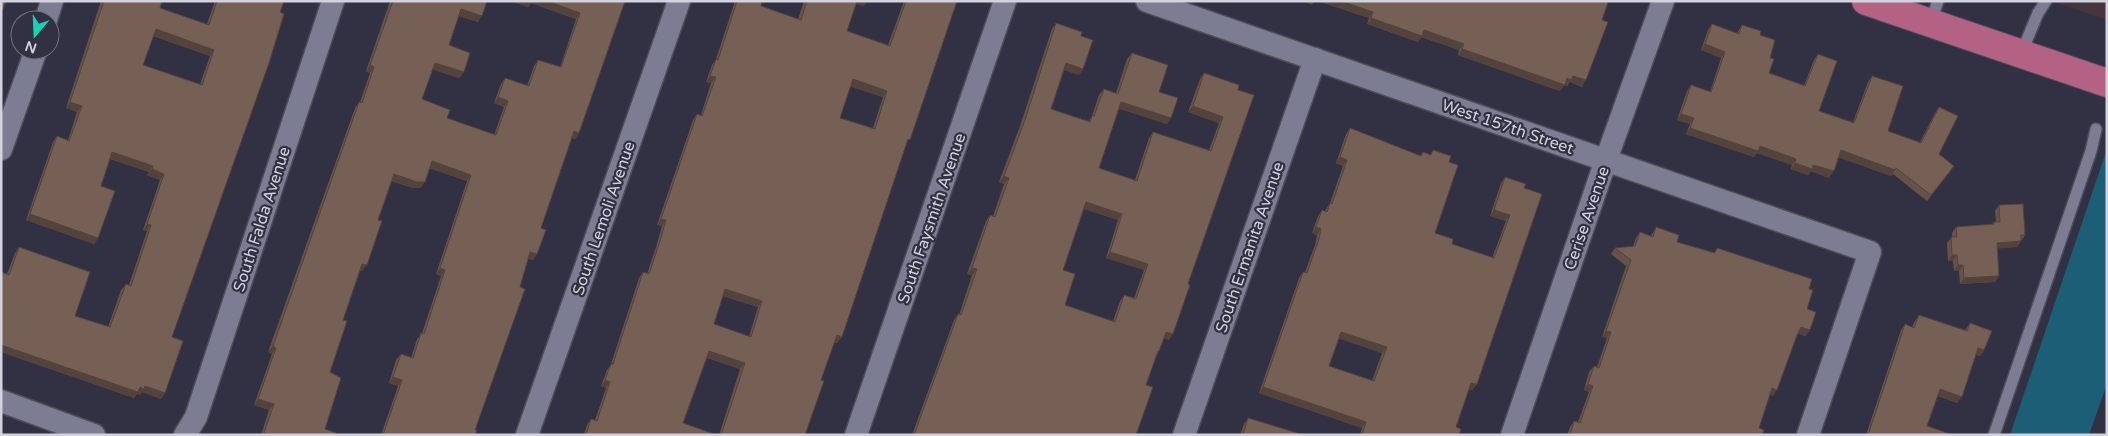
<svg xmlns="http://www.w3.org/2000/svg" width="2108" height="436" font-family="'Varela Round',sans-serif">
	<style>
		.education { fill: #46343f }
		.water { fill: #1d5e77 }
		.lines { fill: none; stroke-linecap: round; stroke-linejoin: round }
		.service-casing { stroke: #4d4c5c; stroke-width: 14 }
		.minor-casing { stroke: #4d4c5c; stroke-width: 25 }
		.primary-casing { stroke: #4d4c5c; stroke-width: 30 }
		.service { stroke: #7c7d92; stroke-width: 11 }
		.minor { stroke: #7c7d92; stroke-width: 22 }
		.primary { stroke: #b46284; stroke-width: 28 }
		.wall { fill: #655349; fill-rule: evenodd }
		.shaded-wall { fill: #53433c }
		.building { fill: #766055; stroke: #53433c; fill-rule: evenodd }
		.labels { text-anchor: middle; stroke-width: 4.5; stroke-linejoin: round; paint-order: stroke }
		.street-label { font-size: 16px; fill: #d2d2de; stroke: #313143 }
	</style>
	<rect width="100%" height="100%" fill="#313143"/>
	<path class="education" d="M 2051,1 L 2107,1 L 2107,20 Z"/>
	<path class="water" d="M 2107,149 L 2107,384 L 2089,435 L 2010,435 Z"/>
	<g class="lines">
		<defs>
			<g id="service">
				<path d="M 1930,23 L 1938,1"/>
				<path d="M 2021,54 L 2038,13 L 2046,1"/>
				<path d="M 1994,435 L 2091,151 L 2096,129"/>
			</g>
			<g id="minor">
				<path d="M 1147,1 L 1870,252 L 1808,435"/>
				<path d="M 46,20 L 52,1"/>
				<path d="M 1,149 L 36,50"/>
				<path d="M 1,401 L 94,435"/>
				<path d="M 185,435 L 196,417 L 333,1"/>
				<path d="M 527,435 L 679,1"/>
				<path d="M 856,435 L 1005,1"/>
				<path d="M 1184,435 L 1315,59"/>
				<path d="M 1512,435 L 1606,160 L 1663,1"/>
			</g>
			<path id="primary" d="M 1866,1 L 2107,83"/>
		</defs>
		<use href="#service" class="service-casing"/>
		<use href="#minor" class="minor-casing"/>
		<use href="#primary" class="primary-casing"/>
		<use href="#service" class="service"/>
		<use href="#minor" class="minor"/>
		<use href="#primary" class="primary"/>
	</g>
	<g class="wall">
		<path d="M 101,1 L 162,1 L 160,8 L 207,24 L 215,1 L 284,1 L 172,337 L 165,393 L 161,399 L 142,392 L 140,395 L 137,394 L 134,398 L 1,352 L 1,272 L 7,274 L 15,253 L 19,247 L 75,316 L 108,327 L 121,290 L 126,284 L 129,285 L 147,231 L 143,230 L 160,180 L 147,175 L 149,172 L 110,159 L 101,186 L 98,238 L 94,244 L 26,220 L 53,142 L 57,136 L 68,140 L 77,112 L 66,108 ZM 153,36 L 210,56 L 200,84 L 143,65 Z"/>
		<path d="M 390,1 L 487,1 L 478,22 L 459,16 L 449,45 L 464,72 L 459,78 L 432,69 L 422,99 L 447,118 L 494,135 L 504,107 L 494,103 L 501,84 L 505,78 L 527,86 L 534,66 L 538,60 L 560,67 L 576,19 L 531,3 L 528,7 L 511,1 L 625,1 L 579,133 L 575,139 L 572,138 L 541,228 L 533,260 L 528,258 L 475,430 L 475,435 L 381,435 L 398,386 L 389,383 L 396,360 L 401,354 L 411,358 L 417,339 L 422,333 L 441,276 L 436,274 L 467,181 L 429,168 L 425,182 L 420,188 L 413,188 L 391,181 L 378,220 L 362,271 L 360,271 L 343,320 L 330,372 L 325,429 L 335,435 L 261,435 L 269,410 L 254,405 L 272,354 L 268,352 L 355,108 L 359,102 L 360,102 L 370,73 L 366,71 Z"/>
		<path d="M 735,1 L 762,1 L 761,6 L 798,19 L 804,1 L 867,1 L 864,6 L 856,4 L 847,31 L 888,45 L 904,1 L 903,1 L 957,1 L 905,146 L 842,337 L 837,343 L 834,342 L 821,380 L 805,435 L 719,435 L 740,369 L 707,358 L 683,423 L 717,435 L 584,435 L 587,425 L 591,419 L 595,420 L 606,388 L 601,386 L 607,370 L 611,364 L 639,278 L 643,272 L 647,274 L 656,247 L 662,226 L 657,225 L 693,120 L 697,114 L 701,115 L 711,83 L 706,82 L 712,65 L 716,59 ZM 850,86 L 883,97 L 873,128 L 840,118 ZM 723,296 L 758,307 L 749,336 L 714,324 Z"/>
		<path d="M 1318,1 L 1602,20 L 1582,87 L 1570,82 L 1567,86 L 1564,85 L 1560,91 L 1458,55 L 1459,50 L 1421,37 L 1418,42 L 1367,24 L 1369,18 Z"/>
		<path d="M 1056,23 L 1081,36 L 1083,69 L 1079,75 L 1064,70 L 1051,109 L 1089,121 L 1092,116 L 1099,95 L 1104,89 L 1116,93 L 1127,59 L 1132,53 L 1159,92 L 1167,124 L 1118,108 L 1099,168 L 1135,180 L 1149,138 L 1153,132 L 1209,150 L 1219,123 L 1188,112 L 1200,79 L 1204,73 L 1239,85 L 1188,284 L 1169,340 L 1164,338 L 1159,351 L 1156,356 L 1146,385 L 1136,435 L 912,435 L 954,320 L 958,314 L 959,315 L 972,275 L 967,274 L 986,221 L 990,215 L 993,216 L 1004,184 L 999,182 L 1020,126 L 1052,29 ZM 1084,209 L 1118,220 L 1106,258 L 1144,270 L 1134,298 L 1124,295 L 1120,301 L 1113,321 L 1065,305 L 1063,270 Z"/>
		<path d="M 1712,24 L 1737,33 L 1742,25 L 1760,35 L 1770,58 L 1769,73 L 1804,85 L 1814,60 L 1818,54 L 1819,111 L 1853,122 L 1868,82 L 1872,76 L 1888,131 L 1920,142 L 1935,113 L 1939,107 L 1939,154 L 1950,172 L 1927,201 L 1893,174 L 1891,176 L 1838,157 L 1829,178 L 1811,171 L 1808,175 L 1791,169 L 1792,165 L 1757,153 L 1754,157 L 1686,134 L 1690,124 L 1677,120 L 1687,91 L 1691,85 L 1710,92 L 1721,58 L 1701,50 L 1708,30 Z"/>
		<path d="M 1350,128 L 1420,156 L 1423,152 L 1430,155 L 1433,150 L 1449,162 L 1435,233 L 1452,244 L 1492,258 L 1506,221 L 1490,216 L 1501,183 L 1505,177 L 1524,188 L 1477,384 L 1472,390 L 1469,389 L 1456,427 L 1459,435 L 1360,435 L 1362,428 L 1259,393 L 1299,278 L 1303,272 L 1305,272 L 1315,245 L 1317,235 L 1312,233 L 1318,216 L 1322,210 L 1325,211 L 1330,203 L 1343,166 L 1336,163 L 1346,134 ZM 1339,338 L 1382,353 L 1372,381 L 1329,366 Z"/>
		<path d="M 1999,205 L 2025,235 L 2017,247 L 1997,248 L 1999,276 L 1995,282 L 1960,284 L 1959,271 L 1954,271 L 1953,261 L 1948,261 L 1947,243 L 1952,237 L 1952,233 L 1956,227 L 1992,224 L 1994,222 L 1996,222 L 1995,211 Z"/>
		<path d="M 1656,227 L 1677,242 L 1714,253 L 1717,248 L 1809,289 L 1807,309 L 1810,330 L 1805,336 L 1798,333 L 1773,396 L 1770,395 L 1759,428 L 1762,435 L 1567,435 L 1570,427 L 1574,421 L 1578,422 L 1589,392 L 1584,390 L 1589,372 L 1594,366 L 1597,367 L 1607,338 L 1602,337 L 1626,266 L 1611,254 L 1615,248 L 1633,246 L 1636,238 L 1640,232 L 1651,236 Z"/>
		<path d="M 1919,315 L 1965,330 L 1970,323 L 1984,350 L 1980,356 L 1976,355 L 1957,403 L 1938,396 L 1927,426 L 1953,435 L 1866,435 L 1901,330 L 1905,324 L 1912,327 L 1915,321 Z"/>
		<path d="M 1248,418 L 1304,435 L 1240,435 L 1244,424 Z"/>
	</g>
	<g class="shaded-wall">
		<path d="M 511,1 L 547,1 L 580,13 L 576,19 L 531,3 L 528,7 Z"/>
		<path d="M 855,1 L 867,1 L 864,6 L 854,3 Z"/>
		<path d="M 1302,1 L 1315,1 L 1312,5 Z"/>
		<path d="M 1318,1 L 1341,1 L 1373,12 L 1369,18 Z"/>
		<path d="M 461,9 L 482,16 L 478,22 L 457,15 Z"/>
		<path d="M 1371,18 L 1424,30 L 1464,44 L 1459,50 L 1421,37 L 1418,42 L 1367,24 Z"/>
		<path d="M 156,29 L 214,50 L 210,56 L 151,35 Z"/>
		<path d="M 1705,44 L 1725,52 L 1721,58 L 1701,50 Z"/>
		<path d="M 1462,49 L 1567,78 L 1573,76 L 1586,80 L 1582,87 L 1570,82 L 1567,86 L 1564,85 L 1560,91 L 1458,55 Z"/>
		<path d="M 435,63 L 464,72 L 459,78 L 431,69 Z"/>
		<path d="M 1066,63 L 1083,69 L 1079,75 L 1062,69 Z"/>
		<path d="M 370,65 L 374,67 L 370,73 L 366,71 Z"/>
		<path d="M 710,76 L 716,77 L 711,83 L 706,82 Z"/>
		<path d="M 853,79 L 887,91 L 883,97 L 848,86 Z"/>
		<path d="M 498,97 L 508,101 L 504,107 L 494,103 Z"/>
		<path d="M 70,102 L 82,106 L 77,112 L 66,108 Z"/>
		<path d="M 1121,102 L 1171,118 L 1167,124 L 1116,108 Z"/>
		<path d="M 1193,106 L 1223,117 L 1219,123 L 1188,112 Z"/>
		<path d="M 1681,114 L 1694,118 L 1690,124 L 1677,120 Z"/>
		<path d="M 1690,128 L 1760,146 L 1796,159 L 1792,165 L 1757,153 L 1754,157 L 1686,134 Z"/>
		<path d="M 574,131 L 579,133 L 575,139 L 570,137 Z"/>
		<path d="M 1841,150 L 1895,170 L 1891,176 L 1836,156 Z"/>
		<path d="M 112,152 L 153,166 L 149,172 L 108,158 Z"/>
		<path d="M 1340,157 L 1347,160 L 1343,166 L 1336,163 Z"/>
		<path d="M 432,161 L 471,175 L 467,181 L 427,167 Z"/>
		<path d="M 1795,163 L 1813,165 L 1834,171 L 1829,178 L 1811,171 L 1808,175 L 1791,169 Z"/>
		<path d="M 152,169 L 164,174 L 160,180 L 147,175 Z"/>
		<path d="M 394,174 L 425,182 L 420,188 L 413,188 L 390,180 Z"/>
		<path d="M 1004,176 L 1009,178 L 1004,184 L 999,182 Z"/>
		<path d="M 1086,202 L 1122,214 L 1118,220 L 1082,208 Z"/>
		<path d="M 1494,210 L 1510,215 L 1506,221 L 1490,216 Z"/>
		<path d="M 30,214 L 98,238 L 94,244 L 26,220 Z"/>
		<path d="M 661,219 L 666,220 L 662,226 L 657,225 Z"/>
		<path d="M 147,224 L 151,225 L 147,231 L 143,230 Z"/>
		<path d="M 1316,227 L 1321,229 L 1317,235 L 1312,233 Z"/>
		<path d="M 2021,241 L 2017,247 L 1993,249 L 1997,243 Z"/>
		<path d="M 530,252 L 537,254 L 533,260 L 525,258 Z"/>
		<path d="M 1110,252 L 1148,264 L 1144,270 L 1106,258 Z"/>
		<path d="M 1952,255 L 1957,255 L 1953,261 L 1948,261 Z"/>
		<path d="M 362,264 L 367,265 L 362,271 L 358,270 Z"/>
		<path d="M 1958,265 L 1963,265 L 1959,271 L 1954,271 Z"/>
		<path d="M 440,268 L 445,270 L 441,276 L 436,274 Z"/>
		<path d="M 972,268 L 977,269 L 972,275 L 967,274 Z"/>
		<path d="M 1999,276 L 1995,282 L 1960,284 L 1964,278 Z"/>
		<path d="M 725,289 L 762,301 L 758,307 L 721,295 Z"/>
		<path d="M 1801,327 L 1810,330 L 1805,336 L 1797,333 Z"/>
		<path d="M 1606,331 L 1611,332 L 1607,338 L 1602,337 Z"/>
		<path d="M 1166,332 L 1173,334 L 1169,340 L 1162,338 Z"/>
		<path d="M 1341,332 L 1387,347 L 1382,353 L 1337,338 Z"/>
		<path d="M 837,335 L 842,337 L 837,343 L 833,341 Z"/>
		<path d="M 1,345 L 140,387 L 145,386 L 165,393 L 161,399 L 142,392 L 140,395 L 137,394 L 134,398 L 1,352 Z"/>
		<path d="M 273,346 L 276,348 L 272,354 L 268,352 Z"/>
		<path d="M 1978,348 L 1984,350 L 1980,356 L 1974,354 Z"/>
		<path d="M 709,351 L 745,363 L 740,369 L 705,357 Z"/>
		<path d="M 393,377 L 402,380 L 398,386 L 389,383 Z"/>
		<path d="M 605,380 L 610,382 L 606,388 L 601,386 Z"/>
		<path d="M 1471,383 L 1477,384 L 1472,390 L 1467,389 Z"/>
		<path d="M 1588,384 L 1593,386 L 1589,392 L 1584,390 Z"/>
		<path d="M 1263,387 L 1366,422 L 1362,428 L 1259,393 Z"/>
		<path d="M 1772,388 L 1777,390 L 1773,396 L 1768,394 Z"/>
		<path d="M 1940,389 L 1962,397 L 1957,403 L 1936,395 Z"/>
		<path d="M 258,399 L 274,404 L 269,410 L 254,405 Z"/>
	</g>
	<g class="building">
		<path d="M 1,1 L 6,1 L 1,15 Z"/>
		<path d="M 104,1 L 162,1 L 160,8 L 209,25 L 217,1 L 284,1 L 280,12 L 284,14 L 269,63 L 172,337 L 183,341 L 165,393 L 145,386 L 144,389 L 140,387 L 138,392 L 1,345 L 1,272 L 9,275 L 19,247 L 90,272 L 75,316 L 110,327 L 126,284 L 131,286 L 151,225 L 147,224 L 164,174 L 152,169 L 153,166 L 112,152 L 101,186 L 115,191 L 98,238 L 30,214 L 57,136 L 69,141 L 82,106 L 70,102 ZM 156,29 L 214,50 L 202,85 L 143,65 Z"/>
		<path d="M 393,1 L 487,1 L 482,16 L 461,9 L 449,45 L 470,53 L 464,72 L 435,63 L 422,99 L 450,110 L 447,118 L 496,135 L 508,101 L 498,97 L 505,78 L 529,86 L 538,60 L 561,67 L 580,13 L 547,1 L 625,1 L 579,133 L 574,131 L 541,228 L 546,230 L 537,254 L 530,252 L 520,287 L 525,289 L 475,430 L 477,430 L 475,435 L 383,435 L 402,380 L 393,377 L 401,354 L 413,358 L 421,333 L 424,334 L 445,270 L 440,268 L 471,175 L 432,161 L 425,182 L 417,182 L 394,174 L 378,220 L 382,221 L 367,265 L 362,264 L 343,320 L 347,321 L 330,372 L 341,378 L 325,429 L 336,433 L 335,435 L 270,435 L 264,433 L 274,404 L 258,399 L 276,348 L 273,346 L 359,102 L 362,103 L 374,67 L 370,65 Z"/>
		<path d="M 737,1 L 762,1 L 761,6 L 801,20 L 807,1 L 857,1 L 847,31 L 890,46 L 906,1 L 957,1 L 910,140 L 908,139 L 842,337 L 837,335 L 821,380 L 824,381 L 805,435 L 721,435 L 745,363 L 709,351 L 683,423 L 717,435 L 586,435 L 591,419 L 597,421 L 610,382 L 605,380 L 611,364 L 613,364 L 643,272 L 649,274 L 660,241 L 666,220 L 661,219 L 697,114 L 702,116 L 716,77 L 710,76 L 716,59 L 718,60 ZM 853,79 L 887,91 L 875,129 L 840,118 ZM 725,289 L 762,301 L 751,337 L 714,324 Z"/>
		<path d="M 1341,1 L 1604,1 L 1608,2 L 1602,20 L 1608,22 L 1586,80 L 1573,76 L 1571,80 L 1567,78 L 1565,85 L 1462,49 L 1464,44 L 1424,30 L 1422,36 L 1371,18 L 1373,12 Z"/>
		<path d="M 1056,23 L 1082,32 L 1081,36 L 1093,40 L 1083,69 L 1066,63 L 1051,109 L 1090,122 L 1092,116 L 1094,116 L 1104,89 L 1118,94 L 1132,53 L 1168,65 L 1159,92 L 1178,98 L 1171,118 L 1121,102 L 1099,168 L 1137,181 L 1153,132 L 1211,151 L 1223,117 L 1193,106 L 1204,73 L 1239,85 L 1238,90 L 1254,95 L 1188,284 L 1190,285 L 1173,334 L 1166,332 L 1159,351 L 1158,351 L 1146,385 L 1153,387 L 1136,435 L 914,435 L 958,314 L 961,315 L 977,269 L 972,268 L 990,215 L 995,217 L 1009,178 L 1004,176 L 1025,120 ZM 1086,202 L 1122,214 L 1110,252 L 1148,264 L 1136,299 L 1124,295 L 1115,322 L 1065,305 L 1075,274 L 1063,270 Z"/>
		<path d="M 1712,24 L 1739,34 L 1742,25 L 1761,31 L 1760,35 L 1775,40 L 1770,58 L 1774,59 L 1769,73 L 1805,86 L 1818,54 L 1837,61 L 1819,111 L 1854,123 L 1872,76 L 1903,86 L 1888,131 L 1921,143 L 1939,107 L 1958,116 L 1939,154 L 1954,166 L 1931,195 L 1896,168 L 1895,170 L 1841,150 L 1834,171 L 1813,165 L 1812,169 L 1795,163 L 1796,159 L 1760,146 L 1758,151 L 1690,128 L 1694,118 L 1681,114 L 1691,85 L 1711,92 L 1725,52 L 1705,44 Z"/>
		<path d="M 1350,128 L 1421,156 L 1423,152 L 1431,155 L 1433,150 L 1451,156 L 1449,162 L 1458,165 L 1435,233 L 1453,239 L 1452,244 L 1494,258 L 1510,215 L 1494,210 L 1505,177 L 1526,184 L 1524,188 L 1542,194 L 1477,384 L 1471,383 L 1456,427 L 1461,429 L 1459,435 L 1362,435 L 1366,422 L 1263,387 L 1303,272 L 1307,273 L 1319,239 L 1321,229 L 1316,227 L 1322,210 L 1327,212 L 1330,203 L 1332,204 L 1347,160 L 1340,157 ZM 1341,332 L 1387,347 L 1374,381 L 1329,366 Z"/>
		<path d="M 2023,204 L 2025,235 L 2021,235 L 2021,241 L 1997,243 L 1999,276 L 1964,278 L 1963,265 L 1958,265 L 1957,255 L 1952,255 L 1951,237 L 1957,237 L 1956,227 L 1994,224 L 1994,222 L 2000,222 L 1999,205 Z"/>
		<path d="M 1656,227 L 1679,235 L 1677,242 L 1715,253 L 1717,248 L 1812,279 L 1809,289 L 1813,290 L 1807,309 L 1816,312 L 1810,330 L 1801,327 L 1797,335 L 1777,390 L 1772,388 L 1759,428 L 1764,430 L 1762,435 L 1570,435 L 1574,421 L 1580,423 L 1593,386 L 1588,384 L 1594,366 L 1599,368 L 1611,332 L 1606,331 L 1631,260 L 1615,248 L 1635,246 L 1640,232 L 1653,237 Z"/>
		<path d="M 1919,315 L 1967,331 L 1970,323 L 1992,331 L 1984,350 L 1978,348 L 1962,397 L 1940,389 L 1927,426 L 1953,435 L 1868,435 L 1905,324 L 1914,328 Z"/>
		<path d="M 1248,418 L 1304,435 L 1243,435 Z"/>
	</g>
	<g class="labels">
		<g class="street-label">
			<text transform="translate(1508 126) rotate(19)" y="6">West 157th Street</text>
			<text transform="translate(603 218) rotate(-71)" y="6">South Lemoli Avenue</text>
			<text transform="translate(931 218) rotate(-71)" y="6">South Faysmith Avenue</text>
			<text transform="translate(1586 218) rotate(-71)" y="6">Cerise Avenue</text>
			<text transform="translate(261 219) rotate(-72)" y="6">South Falda Avenue</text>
			<text transform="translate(1249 247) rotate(-71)" y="6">South Ermanita Avenue</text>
		</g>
	</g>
	<rect width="2108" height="436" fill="none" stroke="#d2d2de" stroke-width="5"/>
	<g transform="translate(35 35) rotate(199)"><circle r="24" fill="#313143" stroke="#717181"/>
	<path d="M0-4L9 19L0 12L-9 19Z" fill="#14d5b3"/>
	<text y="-8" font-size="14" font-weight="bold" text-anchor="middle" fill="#d2d2de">N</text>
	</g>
</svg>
